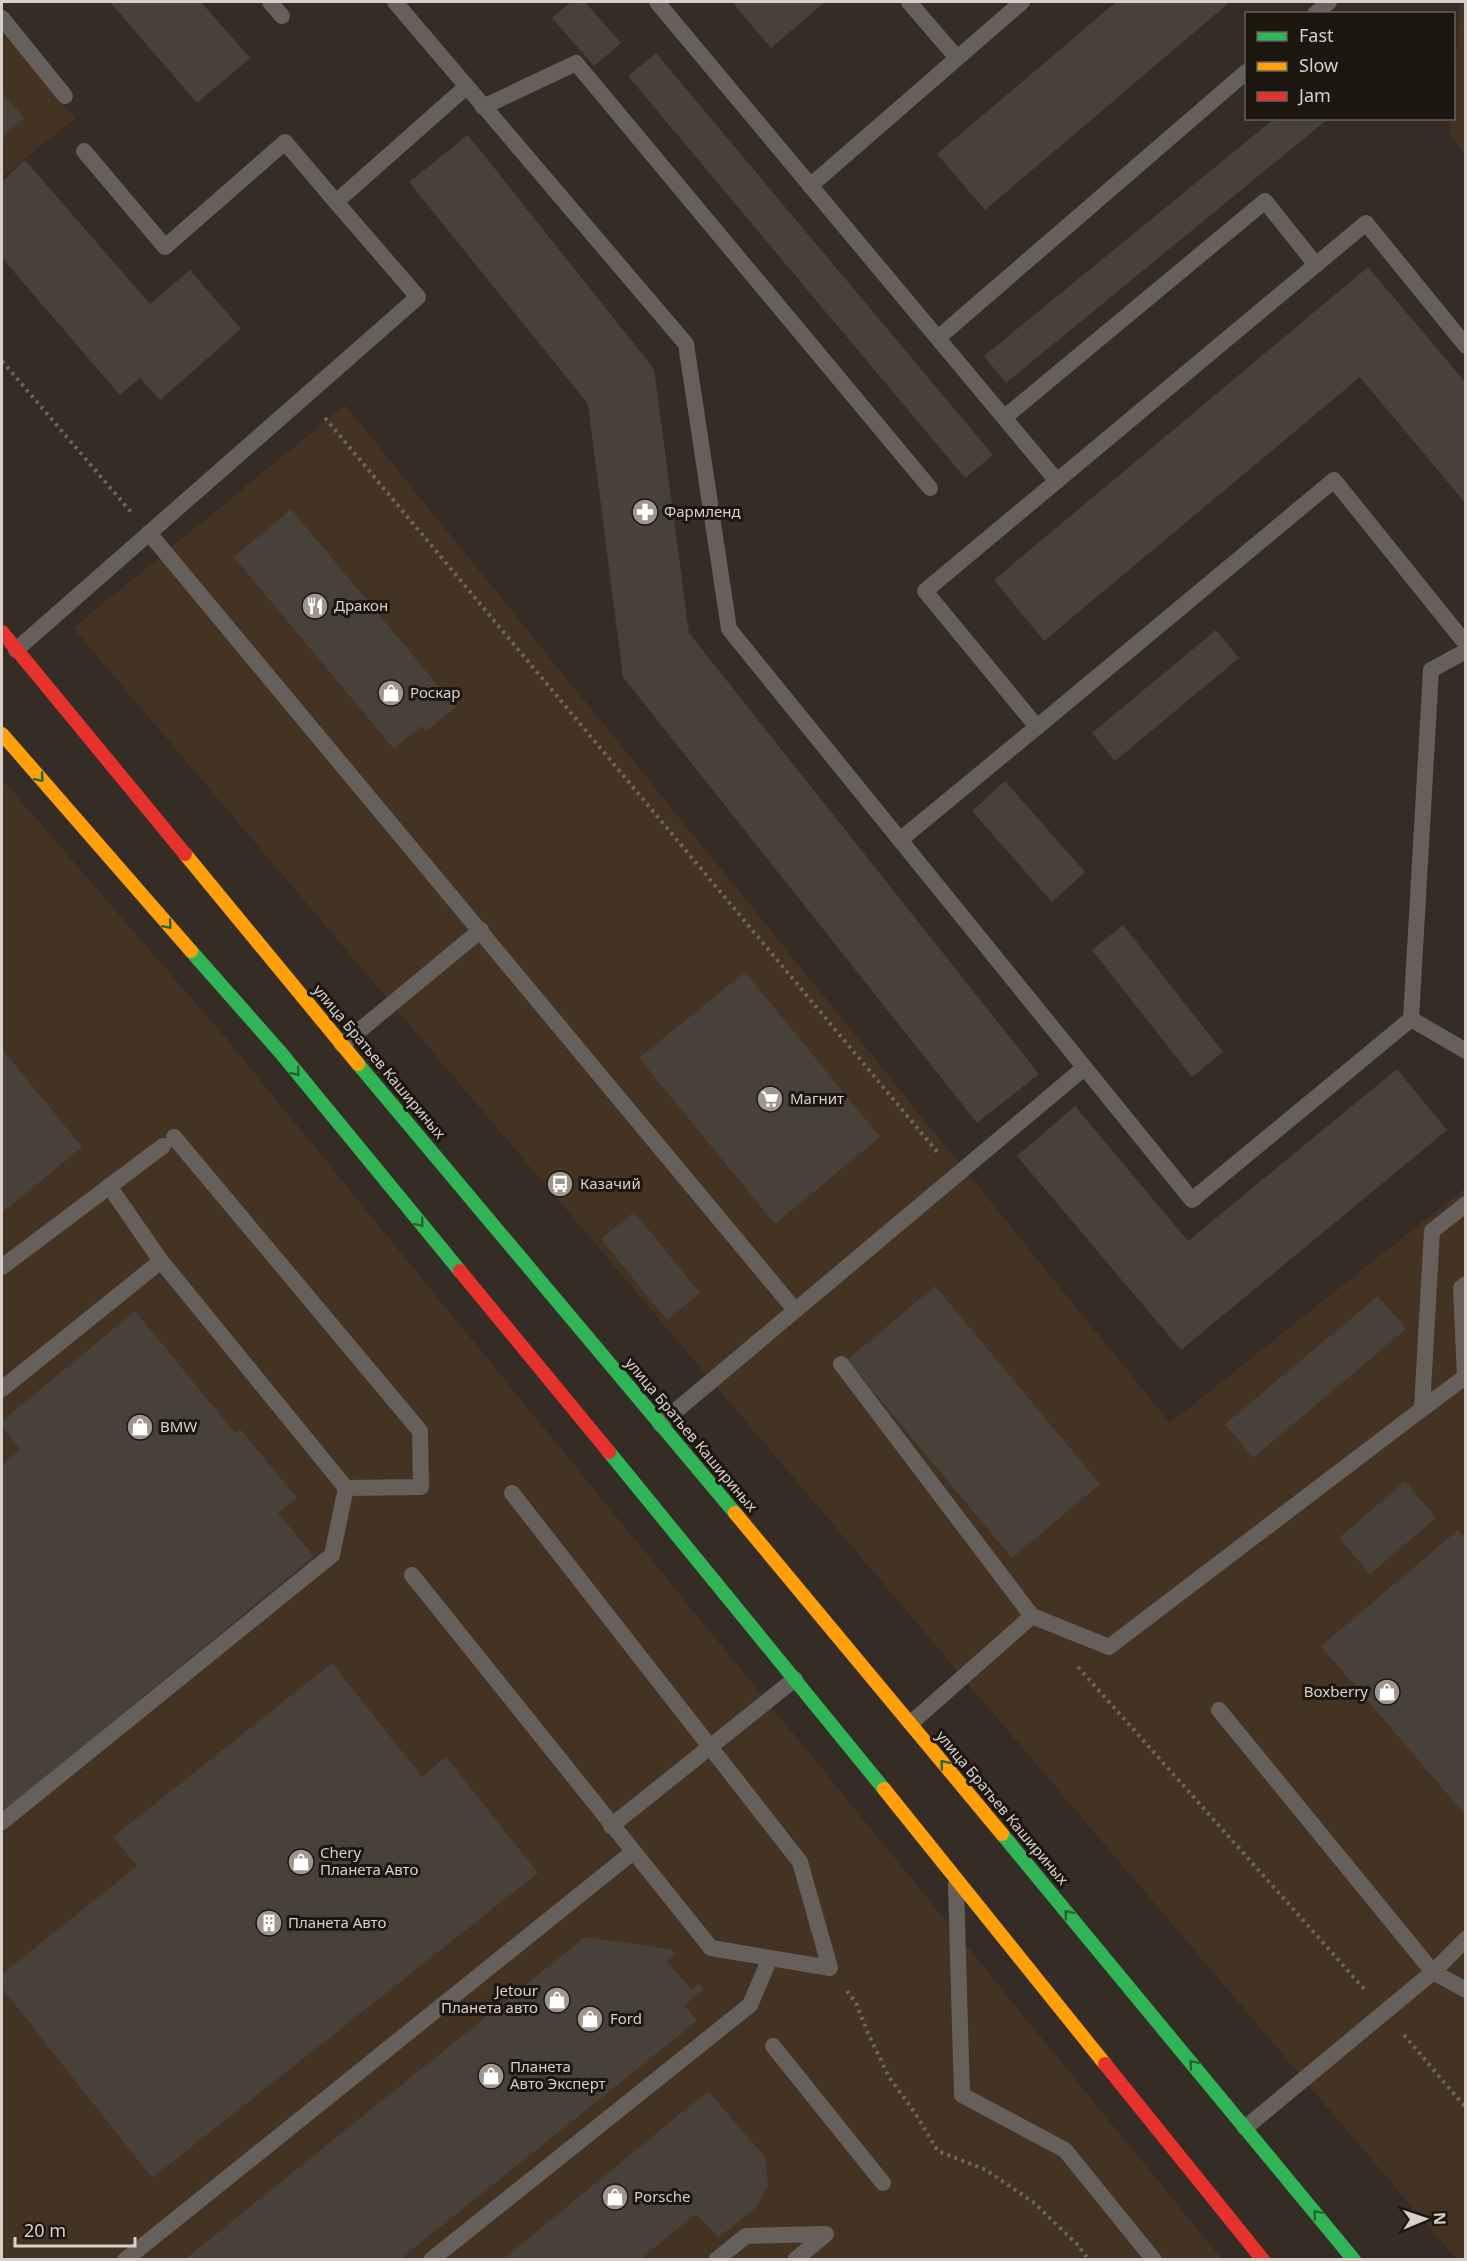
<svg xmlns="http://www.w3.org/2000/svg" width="1467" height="2261" font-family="'Noto Sans',sans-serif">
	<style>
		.built { fill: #432 }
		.building { fill: #48413a }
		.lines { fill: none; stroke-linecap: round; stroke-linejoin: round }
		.path { stroke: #6a6560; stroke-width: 4; stroke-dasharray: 3 4.5; stroke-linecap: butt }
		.lane { stroke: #65605b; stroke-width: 16 }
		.fast { stroke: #30b455; stroke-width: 14 }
		.slow { stroke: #ff9f0a; stroke-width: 14 }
		.jam { stroke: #e5322d; stroke-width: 14 }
		.oneway { stroke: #266532 }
		.labels { text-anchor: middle; stroke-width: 6; stroke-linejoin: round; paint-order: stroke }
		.poi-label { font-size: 15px; fill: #d8d0c8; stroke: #1c1610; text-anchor: start }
		.street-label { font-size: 15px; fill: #d8d0c8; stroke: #1c1610 }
	</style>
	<rect width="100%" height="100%" fill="#342c25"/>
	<g class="built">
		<path d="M 1460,2 L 1466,2 L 1465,154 L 1449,133 L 1450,119 L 1454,118 L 1454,81 Z"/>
		<path d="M 2,28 L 75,118 L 2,178 Z"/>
		<path d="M 345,405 L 1170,1423 L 1465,1188 L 1465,2259 L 1456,2259 L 73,628 Z"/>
		<path d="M 2,779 L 225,1037 L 1222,2259 L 2,2259 Z"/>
	</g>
	<g class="building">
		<path d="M 110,2 L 201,2 L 250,58 L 197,103 Z"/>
		<path d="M 571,2 L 585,2 L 621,43 L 594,66 L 552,18 Z"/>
		<path d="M 732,2 L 825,2 L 771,48 Z"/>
		<path d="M 1116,2 L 1230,2 L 985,210 L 937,154 Z"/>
		<path d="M 656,53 L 993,455 L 965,478 L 628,76 Z"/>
		<path d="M 2,92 L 24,118 L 2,138 Z"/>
		<path d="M 1275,118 L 1329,118 L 1006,383 L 984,356 Z"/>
		<path d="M 468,135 L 654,369 L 689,633 L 1039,1074 L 977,1123 L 623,677 L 588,404 L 409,182 Z"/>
		<path d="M 25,160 L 150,304 L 190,270 L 241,329 L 160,400 L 140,378 L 120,395 L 2,258 L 2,181 Z"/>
		<path d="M 1368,267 L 1466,383 L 1466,504 L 1360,377 L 1044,641 L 994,580 Z"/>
		<path d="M 291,509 L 456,707 L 426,731 L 422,726 L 394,749 L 234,557 Z"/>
		<path d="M 1216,630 L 1239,658 L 1115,761 L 1092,733 Z"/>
		<path d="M 1005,781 L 1085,872 L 1052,902 L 972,811 Z"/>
		<path d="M 1123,925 L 1223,1052 L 1192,1077 L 1092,950 Z"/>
		<path d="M 745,972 L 880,1137 L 775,1224 L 639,1058 Z"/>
		<path d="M 2,1049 L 82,1147 L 2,1213 Z"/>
		<path d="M 1397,1069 L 1447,1130 L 1181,1350 L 1017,1156 L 1075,1106 L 1188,1241 Z"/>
		<path d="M 634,1212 L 700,1293 L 667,1320 L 601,1239 Z"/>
		<path d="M 935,1286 L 1100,1484 L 1012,1558 L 847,1360 Z"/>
		<path d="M 1378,1296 L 1406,1329 L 1253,1458 L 1225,1424 Z"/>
		<path d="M 135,1311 L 235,1433 L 240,1429 L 297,1498 L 278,1513 L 314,1556 L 2,1813 L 2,1465 L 20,1449 L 2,1427 L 2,1421 Z"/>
		<path d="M 1405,1481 L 1436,1518 L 1370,1574 L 1339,1538 Z"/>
		<path d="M 1458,1530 L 1466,1539 L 1466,1816 L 1321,1646 Z"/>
		<path d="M 332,1663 L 422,1777 L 446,1757 L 538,1873 L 152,2178 L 2,1988 L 2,1974 L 137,1866 L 113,1837 Z"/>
		<path d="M 585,1937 L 671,1949 L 675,1954 L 667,1962 L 691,1989 L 699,1983 L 704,1989 L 685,2005 L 697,2021 L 399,2260 L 184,2260 Z"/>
		<path d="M 708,2091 L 765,2157 L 768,2186 L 757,2207 L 719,2237 L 696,2214 L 639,2260 L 502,2260 Z"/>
	</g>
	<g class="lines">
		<g class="path">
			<path d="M 2,361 L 131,512"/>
			<path d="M 325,418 L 939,1154"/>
			<path d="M 1078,1667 L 1366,1991"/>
			<path d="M 847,1991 L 856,2003 L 867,2031 L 889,2077 L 915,2113 L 938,2151 L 986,2170 L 1033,2202 L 1076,2243 L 1089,2260"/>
			<path d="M 1404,2035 L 1466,2108"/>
		</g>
		<g class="lane">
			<path d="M 270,2 L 282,16"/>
			<path d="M 395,2 L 686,344 L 729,629 L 1192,1200 L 1411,1019 L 1431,670 L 1466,651"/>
			<path d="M 657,2 L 1057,481"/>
			<path d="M 909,2 L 957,58"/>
			<path d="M 1315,14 L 1329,2"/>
			<path d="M 2,18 L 65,96"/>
			<path d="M 483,107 L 576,63 L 930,488"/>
			<path d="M 84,151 L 165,247 L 285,142 L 336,202"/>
			<path d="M 810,186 L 1022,2"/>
			<path d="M 939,337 L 1246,72"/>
			<path d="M 1466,346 L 1366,223 L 925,591 L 1037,727 L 1334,480 L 1466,644"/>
			<path d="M 1005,417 L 1265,201 L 1316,265"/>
			<path d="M 149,533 L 795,1310"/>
			<path d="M 16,650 L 418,297 L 336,202 L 466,87"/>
			<path d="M 900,840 L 1037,727"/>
			<path d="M 1411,1019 L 1466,1051"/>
			<path d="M 342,1045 L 481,930"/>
			<path d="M 109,1186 L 161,1261 L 346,1488 L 421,1487 L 420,1431 L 174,1137"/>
			<path d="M 2,1267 L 163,1146"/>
			<path d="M 841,1364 L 1032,1616"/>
			<path d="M 2,1389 L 161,1261"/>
			<path d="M 1422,1409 L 1465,1377 L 1461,1288 L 1466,1284"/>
			<path d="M 660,1424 L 1084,1068"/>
			<path d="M 412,1575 L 711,1948 L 830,1968 L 800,1862 L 512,1493"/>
			<path d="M 1219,1710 L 1433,1972 L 1466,1990"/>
			<path d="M 911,1723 L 1032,1616 L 1109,1647 L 1422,1409 L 1432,1231 L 1466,1204"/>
			<path d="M 2,1822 L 332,1555 L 346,1488"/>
			<path d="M 611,1826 L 795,1679"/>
			<path d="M 956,1885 L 962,2095 L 1065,2150 L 1154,2260"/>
			<path d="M 773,2046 L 883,2183"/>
			<path d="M 1245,2128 L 1433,1972 L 1466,1939"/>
			<path d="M 125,2260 L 633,1852"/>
			<path d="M 431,2260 L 750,2005 L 770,1958"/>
			<path d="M 716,2260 L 746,2236 L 826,2234 L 795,2260"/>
		</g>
		<g class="fast">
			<path d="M 191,951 L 281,1053 L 460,1271"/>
			<path d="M 358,1064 L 735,1513"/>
			<path d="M 609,1452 L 884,1789"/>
			<path d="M 1002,1834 L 1354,2260"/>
		</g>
		<g class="slow">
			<path d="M 2,734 L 191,951"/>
			<path d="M 185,854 L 358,1064"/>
			<path d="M 735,1513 L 1002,1834"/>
			<path d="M 884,1789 L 1105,2064"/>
		</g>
		<g class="jam">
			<path d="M 2,632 L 185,854"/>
			<path d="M 460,1271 L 609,1452"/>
			<path d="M 1105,2064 L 1263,2260"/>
		</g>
	</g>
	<defs><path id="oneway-chevron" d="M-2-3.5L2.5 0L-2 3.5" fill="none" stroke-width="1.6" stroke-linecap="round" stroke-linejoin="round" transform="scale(1.5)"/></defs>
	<g class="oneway">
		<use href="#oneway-chevron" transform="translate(40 778) rotate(49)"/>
		<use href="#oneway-chevron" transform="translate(168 925) rotate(49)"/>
		<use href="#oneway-chevron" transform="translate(296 1072) rotate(51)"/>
		<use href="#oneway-chevron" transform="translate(420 1223) rotate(51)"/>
		<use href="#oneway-chevron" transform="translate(944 1764) rotate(-130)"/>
		<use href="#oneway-chevron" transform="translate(1068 1914) rotate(-130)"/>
		<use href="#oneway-chevron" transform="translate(1193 2064) rotate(-130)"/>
		<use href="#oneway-chevron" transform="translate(1317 2214) rotate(-130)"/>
	</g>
	<defs>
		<symbol id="pharmacy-disc" viewBox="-11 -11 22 22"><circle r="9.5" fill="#9f978f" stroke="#1c1610"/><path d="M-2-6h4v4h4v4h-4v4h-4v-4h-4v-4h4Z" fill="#fff"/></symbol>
		<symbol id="restaurant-disc" viewBox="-11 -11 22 22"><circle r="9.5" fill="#9f978f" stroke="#1c1610"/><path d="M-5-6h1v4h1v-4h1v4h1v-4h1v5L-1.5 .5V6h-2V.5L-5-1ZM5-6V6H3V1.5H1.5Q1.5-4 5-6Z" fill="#fff"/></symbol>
		<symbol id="shop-disc" viewBox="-11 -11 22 22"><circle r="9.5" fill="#9f978f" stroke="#1c1610"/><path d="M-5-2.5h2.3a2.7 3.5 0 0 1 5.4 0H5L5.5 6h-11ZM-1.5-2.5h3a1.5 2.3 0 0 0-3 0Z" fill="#fff"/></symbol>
		<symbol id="supermarket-disc" viewBox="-11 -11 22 22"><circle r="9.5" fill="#9f978f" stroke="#1c1610"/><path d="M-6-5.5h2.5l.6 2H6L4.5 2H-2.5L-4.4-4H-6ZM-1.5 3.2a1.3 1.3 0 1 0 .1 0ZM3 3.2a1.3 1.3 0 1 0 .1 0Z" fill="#fff"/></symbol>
		<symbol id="bus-disc" viewBox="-11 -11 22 22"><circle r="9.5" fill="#9f978f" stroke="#1c1610"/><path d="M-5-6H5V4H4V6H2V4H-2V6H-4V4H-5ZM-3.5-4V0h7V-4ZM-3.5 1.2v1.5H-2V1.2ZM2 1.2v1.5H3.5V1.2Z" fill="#fff"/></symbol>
		<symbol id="building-disc" viewBox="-11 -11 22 22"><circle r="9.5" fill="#9f978f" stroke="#1c1610"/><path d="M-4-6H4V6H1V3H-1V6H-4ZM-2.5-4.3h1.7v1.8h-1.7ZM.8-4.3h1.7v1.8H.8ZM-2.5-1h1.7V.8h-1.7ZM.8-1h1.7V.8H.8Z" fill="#fff"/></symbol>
	</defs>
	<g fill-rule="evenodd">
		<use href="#pharmacy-disc" x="630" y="497" width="30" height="30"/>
		<use href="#restaurant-disc" x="300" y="591" width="30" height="30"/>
		<use href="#shop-disc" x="376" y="678" width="30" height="30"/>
		<use href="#supermarket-disc" x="755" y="1084" width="30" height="30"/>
		<use href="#bus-disc" x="545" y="1169" width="30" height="30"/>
		<use href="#shop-disc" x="125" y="1412" width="30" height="30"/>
		<use href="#shop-disc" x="1372" y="1677" width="30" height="30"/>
		<use href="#shop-disc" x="286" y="1847" width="30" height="30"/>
		<use href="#building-disc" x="254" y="1908" width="30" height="30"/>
		<use href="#shop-disc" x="542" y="1985" width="30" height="30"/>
		<use href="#shop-disc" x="575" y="2004" width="30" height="30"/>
		<use href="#shop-disc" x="476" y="2061" width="30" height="30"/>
		<use href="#shop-disc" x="600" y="2182" width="30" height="30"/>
	</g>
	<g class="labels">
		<g class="poi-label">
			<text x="664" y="517">Фармленд</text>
			<text x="334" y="611">Дракон</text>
			<text x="410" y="698">Роскар</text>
			<text x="790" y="1104">Магнит</text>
			<text x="580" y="1189">Казачий</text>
			<text x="160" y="1432">BMW</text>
			<text x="1368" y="1697" text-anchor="end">Boxberry</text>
			<text x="320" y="1858">Chery<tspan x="320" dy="17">Планета Авто</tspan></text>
			<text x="288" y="1928">Планета Авто</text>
			<text x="538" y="1996" text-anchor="end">Jetour<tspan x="538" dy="17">Планета авто</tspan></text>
			<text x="610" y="2024">Ford</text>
			<text x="510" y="2072">Планета<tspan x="510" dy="17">Авто Эксперт</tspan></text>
			<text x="634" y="2202">Porsche</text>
		</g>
		<g class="street-label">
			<text transform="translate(379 1062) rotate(50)" y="5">улица Братьев Кашириных</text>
			<text transform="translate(691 1435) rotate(50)" y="5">улица Братьев Кашириных</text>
			<text transform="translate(1002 1808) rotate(50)" y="5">улица Братьев Кашириных</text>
		</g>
	</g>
	<rect width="1467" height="2261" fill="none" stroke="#d8d0c8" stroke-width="6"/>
	<rect x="1245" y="12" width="210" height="108" fill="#1c1610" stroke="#67605a" stroke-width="1.5"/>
	<rect x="1257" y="32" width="30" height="9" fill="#30b455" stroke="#67605a" stroke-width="1.5"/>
	<text x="1299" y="42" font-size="18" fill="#d8d0c8">Fast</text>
	<rect x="1257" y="62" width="30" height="9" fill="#ff9f0a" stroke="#67605a" stroke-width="1.5"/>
	<text x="1299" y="72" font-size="18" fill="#d8d0c8">Slow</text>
	<rect x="1257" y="92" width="30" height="9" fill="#e5322d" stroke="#67605a" stroke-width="1.5"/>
	<text x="1299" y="102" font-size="18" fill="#d8d0c8">Jam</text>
	<g transform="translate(1425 2219) rotate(88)" stroke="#1c1610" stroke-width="4.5" paint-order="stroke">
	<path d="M0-4.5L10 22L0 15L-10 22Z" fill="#d8d0c8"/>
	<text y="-9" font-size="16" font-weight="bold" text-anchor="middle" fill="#d8d0c8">N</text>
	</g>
	<path d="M15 2237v9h120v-9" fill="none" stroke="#d8d0c8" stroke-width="3"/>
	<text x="24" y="2237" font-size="18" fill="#d8d0c8" stroke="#1c1610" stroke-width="4.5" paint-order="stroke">20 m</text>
</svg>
